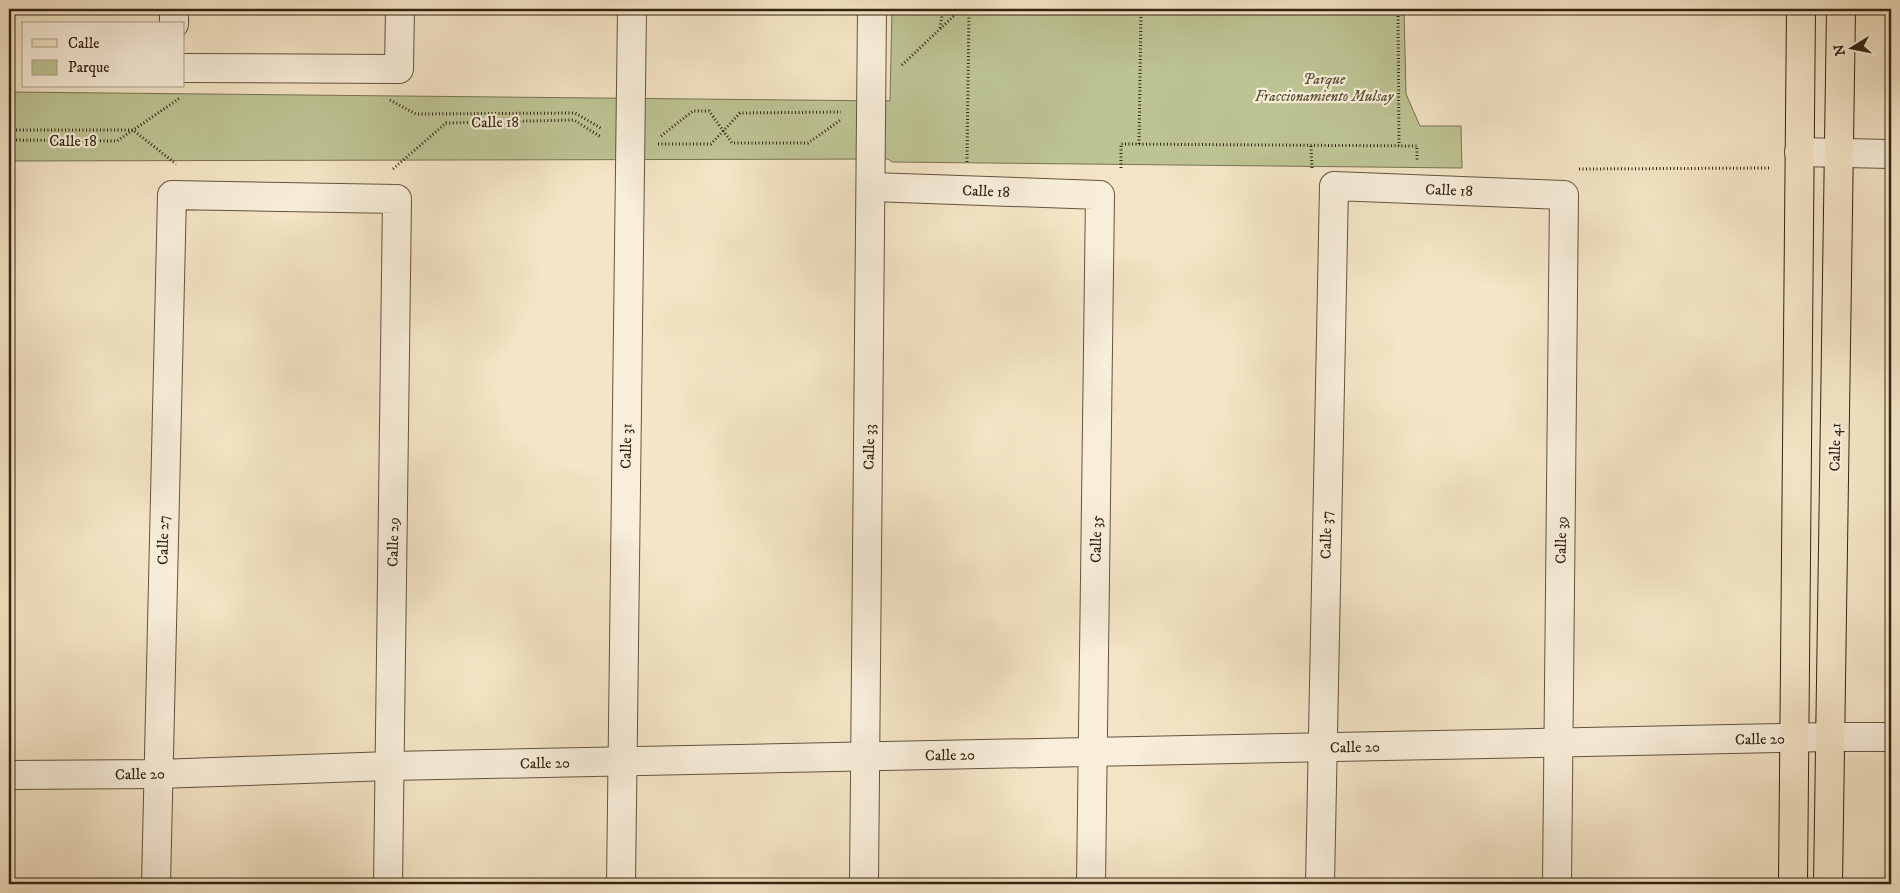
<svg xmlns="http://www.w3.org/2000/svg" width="1900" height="893" font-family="'IM FELL DW Pica',serif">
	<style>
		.green { fill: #bdc494; stroke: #787453 }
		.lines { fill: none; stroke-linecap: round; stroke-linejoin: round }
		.minor-casing { stroke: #64543f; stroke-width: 30 }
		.major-casing { stroke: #342412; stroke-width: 30 }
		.path { stroke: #342412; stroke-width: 3; stroke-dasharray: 1 2.5; stroke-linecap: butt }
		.minor { stroke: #f8eeda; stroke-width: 28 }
		.major { stroke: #f4e5c6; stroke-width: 28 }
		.labels { text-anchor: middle; stroke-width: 4.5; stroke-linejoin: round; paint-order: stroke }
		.park-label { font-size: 15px; font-style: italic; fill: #5d5439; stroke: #f8eeda }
		.street-label { font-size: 15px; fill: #342412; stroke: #f8eeda }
	</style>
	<rect width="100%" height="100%" fill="#f4e5c6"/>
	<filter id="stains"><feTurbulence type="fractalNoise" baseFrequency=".004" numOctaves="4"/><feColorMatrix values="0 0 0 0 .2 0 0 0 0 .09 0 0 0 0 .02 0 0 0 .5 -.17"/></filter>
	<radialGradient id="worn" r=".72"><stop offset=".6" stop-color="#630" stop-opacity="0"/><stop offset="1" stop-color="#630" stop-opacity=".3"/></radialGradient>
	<path class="green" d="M 892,9 L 1404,9 L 1406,94 L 1420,126 L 1461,126 L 1462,168 L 892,162 L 888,159 L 9,161 L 9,92 L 890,101 Z"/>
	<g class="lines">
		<defs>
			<g id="minor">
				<path d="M 174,24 L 174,9"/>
				<path d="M 184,68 L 399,69 L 400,9"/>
				<path d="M 1799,152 L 1891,154"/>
				<path d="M 872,187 L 1100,195 L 1091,884"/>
				<path d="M 9,775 L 158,774 L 390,766 L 1831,737 L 1891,737"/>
				<path d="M 156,884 L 172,195 L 397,199 L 388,884"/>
				<path d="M 621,884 L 632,9"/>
				<path d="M 864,884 L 872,9"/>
				<path d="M 1320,884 L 1334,186 L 1564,195 L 1557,884"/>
			</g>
			<g id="major">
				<path d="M 1793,884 L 1801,9"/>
				<path d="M 1828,884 L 1841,9"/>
			</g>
		</defs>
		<use href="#minor" class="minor-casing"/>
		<use href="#major" class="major-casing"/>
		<g class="path">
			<path d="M 1398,9 L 1399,146"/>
			<path d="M 940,28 L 943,9"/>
			<path d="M 902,65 L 961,9"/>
			<path d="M 390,100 L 416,114 L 575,113 L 601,128"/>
			<path d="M 9,130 L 133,130 L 176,164"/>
			<path d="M 661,136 L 693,111 L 709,111 L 732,143 L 808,143 L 842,119"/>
			<path d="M 9,140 L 117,141 L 180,98"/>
			<path d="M 658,144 L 711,144 L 740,113 L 841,112"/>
			<path d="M 1139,144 L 1141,9"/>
			<path d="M 1311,146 L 1312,168"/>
			<path d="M 967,162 L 969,9"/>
			<path d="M 1121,168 L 1121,144 L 1417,146 L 1417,160"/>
			<path d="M 393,169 L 446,123 L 574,120 L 601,137"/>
			<path d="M 1579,169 L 1771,168"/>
		</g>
		<use href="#minor" class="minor"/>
		<use href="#major" class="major"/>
	</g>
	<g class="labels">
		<g class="park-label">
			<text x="1324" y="84">Parque<tspan x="1324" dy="17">Fraccionamiento Mulsay</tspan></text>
		</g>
		<g class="street-label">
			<text transform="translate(495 122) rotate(-1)" y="5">Calle 18</text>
			<text x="73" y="146">Calle 18</text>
			<text transform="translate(1449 190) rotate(2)" y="5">Calle 18</text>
			<text transform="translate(986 191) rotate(2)" y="5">Calle 18</text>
			<text transform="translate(626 446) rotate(-89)" y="5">Calle 31</text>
			<text transform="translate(869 447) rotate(-89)" y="5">Calle 33</text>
			<text transform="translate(1835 447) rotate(-89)" y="5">Calle 41</text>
			<text transform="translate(1326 535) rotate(-89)" y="5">Calle 37</text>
			<text transform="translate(1096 539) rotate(-89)" y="5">Calle 35</text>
			<text transform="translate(163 540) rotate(-89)" y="5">Calle 27</text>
			<text transform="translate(1561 540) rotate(-89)" y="5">Calle 39</text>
			<text transform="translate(393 542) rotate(-89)" y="5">Calle 29</text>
			<text transform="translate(1760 739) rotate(-1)" y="5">Calle 20</text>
			<text transform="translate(1355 747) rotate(-1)" y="5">Calle 20</text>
			<text transform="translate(950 755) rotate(-1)" y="5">Calle 20</text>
			<text transform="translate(545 763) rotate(-1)" y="5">Calle 20</text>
			<text transform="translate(140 774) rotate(-1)" y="5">Calle 20</text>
		</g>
	</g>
	<rect width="1900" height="893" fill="none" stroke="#f4e5c6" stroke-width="30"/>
	<rect x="10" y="10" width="1880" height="873" fill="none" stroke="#342412" stroke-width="2.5"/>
	<rect x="15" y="15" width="1870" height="863" fill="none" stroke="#342412"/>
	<rect x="22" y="22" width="162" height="65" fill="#f8eeda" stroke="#aa9d8a"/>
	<rect x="32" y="39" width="25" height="8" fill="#f4e5c6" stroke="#aa9d8a"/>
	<text x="68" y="48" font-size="15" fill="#342412">Calle</text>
	<rect x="32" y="60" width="25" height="15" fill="#bdc494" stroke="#aa9d8a"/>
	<text x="68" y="72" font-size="15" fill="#342412">Parque</text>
	<g transform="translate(1852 48) rotate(260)" stroke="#f8eeda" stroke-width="4" paint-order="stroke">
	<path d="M0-4L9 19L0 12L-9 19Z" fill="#342412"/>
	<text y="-8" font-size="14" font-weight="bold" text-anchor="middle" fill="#342412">N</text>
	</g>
	<rect width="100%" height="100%" filter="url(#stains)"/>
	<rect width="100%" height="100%" fill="url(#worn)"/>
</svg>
